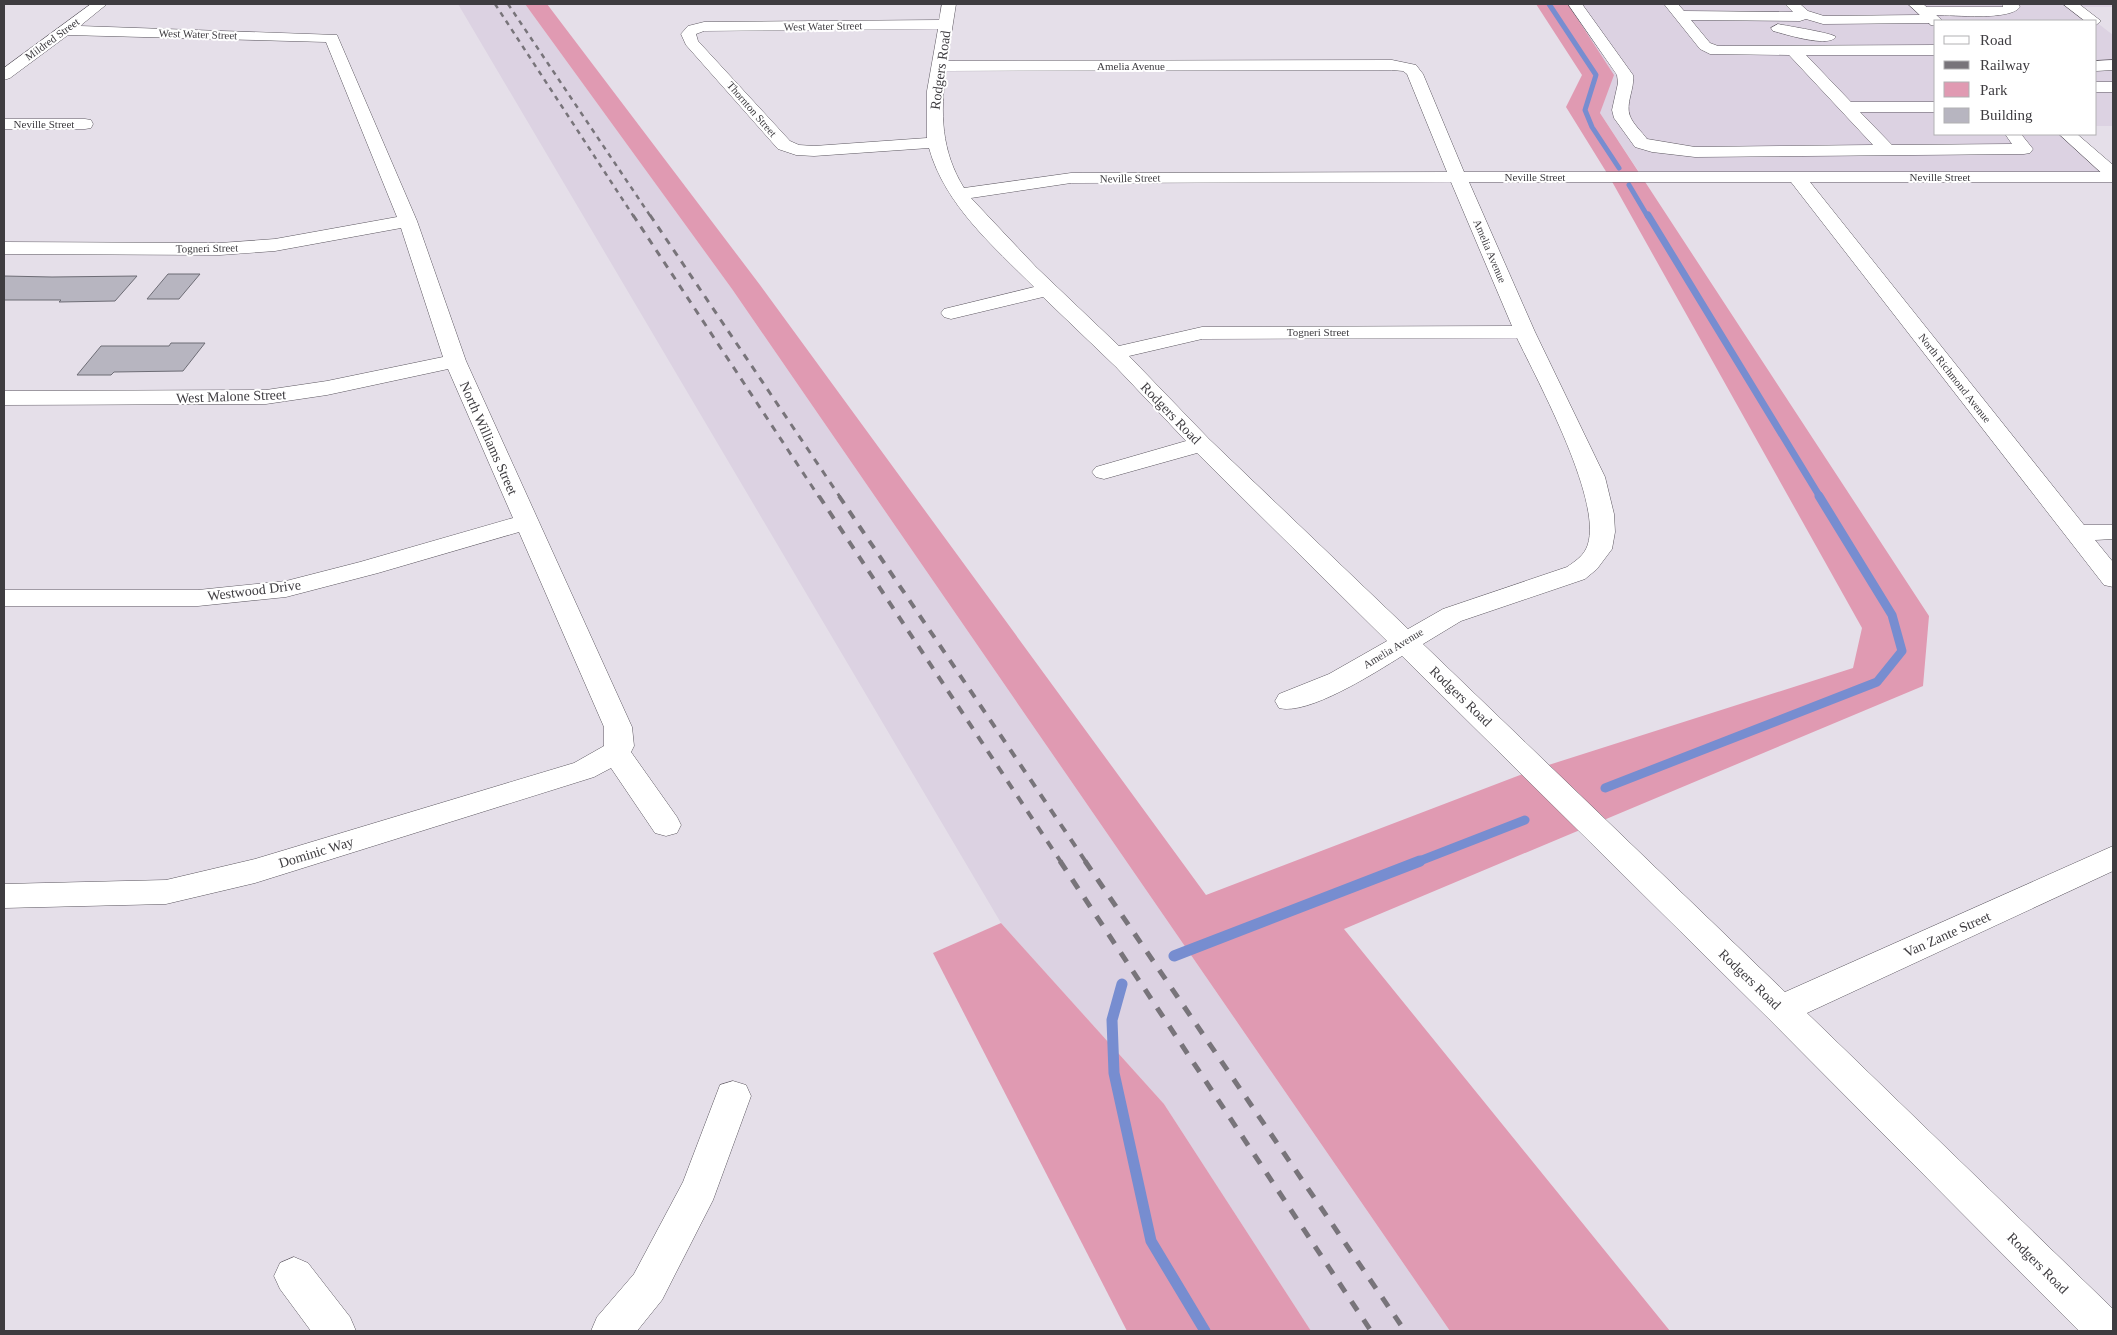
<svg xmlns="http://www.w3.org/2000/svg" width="2117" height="1335" font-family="'Times New Roman',serif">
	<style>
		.built { fill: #dcd2e2 }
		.green { fill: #e09ab2 }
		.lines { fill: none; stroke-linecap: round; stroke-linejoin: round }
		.stream-far3 { stroke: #778dd0; stroke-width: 5 }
		.stream-far2 { stroke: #778dd0; stroke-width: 7 }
		.stream-far1 { stroke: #778dd0; stroke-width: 9 }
		.stream { stroke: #778dd0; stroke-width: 11 }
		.building { fill: #b7b5c0; stroke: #6d6c75 }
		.minor-casing { stroke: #5c5760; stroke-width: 1 }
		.major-casing { stroke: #5c5760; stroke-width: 1 }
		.minor { fill: #fff; fill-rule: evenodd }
		.major { fill: #fff; fill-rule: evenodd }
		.rail-far3 { stroke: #78747a; stroke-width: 2.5; stroke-dasharray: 5 5; stroke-linecap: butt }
		.rail-far2 { stroke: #78747a; stroke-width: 3; stroke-dasharray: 7 7; stroke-linecap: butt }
		.rail-far1 { stroke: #78747a; stroke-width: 4; stroke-dasharray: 9 9; stroke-linecap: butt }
		.rail { stroke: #78747a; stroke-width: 5; stroke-dasharray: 11 11; stroke-linecap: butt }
		.labels { text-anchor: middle; stroke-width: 4; stroke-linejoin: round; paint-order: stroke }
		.far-street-label { font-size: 11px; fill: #3e3c40; stroke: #fff }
		.street-label { font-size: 14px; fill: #3e3c40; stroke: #fff }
	</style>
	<rect width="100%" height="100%" fill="#e5dfe9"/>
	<g class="built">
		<path d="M 458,4 L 525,4 L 732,289 L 1450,1331 L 1311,1331 L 1164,1104 L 1001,923 Z"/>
		<path d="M 1568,4 L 2113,4 L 2113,7 L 2076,7 L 2094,21 L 1936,21 L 1936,134 L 2067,134 L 2113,174 L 2113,177 L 1643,178 L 1600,113 L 1613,75 Z"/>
		<path d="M 2096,22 L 2113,35 L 2113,126 L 2096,126 Z"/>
	</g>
	<g class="green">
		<path d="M 525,4 L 547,4 L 760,285 L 1206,895 L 1536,769 L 1853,668 L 1862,628 L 1610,178 L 1566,107 L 1582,75 L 1536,4 L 1568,4 L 1614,75 L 1600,113 L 1929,616 L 1923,686 L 1344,929 L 1670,1331 L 1450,1331 L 732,289 Z"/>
		<path d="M 1001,923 L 1164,1104 L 1311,1331 L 1127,1331 L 933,953 Z"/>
	</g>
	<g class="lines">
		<g class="stream-far3">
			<path d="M 1549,4 L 1596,75 L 1585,110 L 1592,127 L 1619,168"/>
			<path d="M 1629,185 L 1648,217"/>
		</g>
		<path class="stream-far2" d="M 1648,215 L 1820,497"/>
		<g class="stream-far1">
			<path d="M 1605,788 L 1877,682 L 1902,651 L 1892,615 L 1819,496"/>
			<path d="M 1417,862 L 1525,820"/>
		</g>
		<g class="stream">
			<path d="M 1174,956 L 1420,861"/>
			<path d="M 1122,984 L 1112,1020 L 1114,1073 L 1151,1241 L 1205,1331"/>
		</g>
	</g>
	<g class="building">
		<path d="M 168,274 L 200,274 L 179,299 L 147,299 Z"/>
		<path d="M 4,276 L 52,277 L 137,276 L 115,301 L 59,302 L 61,300 L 4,300 Z"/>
		<path d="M 171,343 L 205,343 L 183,371 L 114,372 L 111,375 L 77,375 L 101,346 L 169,346 Z"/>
	</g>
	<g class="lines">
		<defs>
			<g id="minor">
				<path d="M 91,4 L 107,4 L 80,26 L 337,35 L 417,221 L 466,361 L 632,727 L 634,746 L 631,752 L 677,817 L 681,825 L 677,833 L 666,836 L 655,833 L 611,768 L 594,777 L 255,883 L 166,904 L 4,908 L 4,884 L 166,880 L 255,859 L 574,763 L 604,746 L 604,727 L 519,532 L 378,573 L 286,597 L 198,606 L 4,606 L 4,590 L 198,590 L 286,581 L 360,562 L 513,518 L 448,369 L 327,395 L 266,404 L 4,405 L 4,391 L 266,390 L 327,381 L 443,357 L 401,228 L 275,251 L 220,255 L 4,254 L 4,242 L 220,243 L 275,239 L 397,217 L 326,42 L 68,35 L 10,78 L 4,80 L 4,68 Z"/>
				<path d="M 942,4 L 956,4 L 947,61 L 1392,60 L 1416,65 L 1423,74 L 1464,172 L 2113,172 L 2113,182 L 1810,182 L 2084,525 L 2113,525 L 2113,539 L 2095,540 L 2113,562 L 2113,587 L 2104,585 L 1791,182 L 1469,182 L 1535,332 L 1605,477 L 1614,514 L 1615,532 L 1612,549 L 1597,569 L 1585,579 L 1461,621 L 1423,644 L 1785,992 L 2113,846 L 2113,871 L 1807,1013 L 2113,1309 L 2113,1331 L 2079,1331 L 1769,1019 L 1402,656 C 1376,672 1308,716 1279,708 L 1275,701 L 1279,694 L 1329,674 L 1387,641 L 1197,453 L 1104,479 L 1096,477 L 1092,472 L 1096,467 L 1186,441 L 1116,367 L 1043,297 L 951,319 L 944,317 L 941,313 L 944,309 L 1034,287 C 993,246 945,205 929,148 L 814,156 L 796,155 L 778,149 L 686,45 L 681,34 L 688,26 L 704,22 L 939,20 ZM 938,29 L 927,91 L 927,138 L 814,146 L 799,145 L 790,141 L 698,41 L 696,34 L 704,31 ZM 1392,70 L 1403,71 L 1407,74 L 1447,172 L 1071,173 L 964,188 C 941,151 940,113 946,71 ZM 1451,182 L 1512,326 L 1202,327 L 1119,346 L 1036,267 L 971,198 L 1071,183 ZM 1517,338 C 1537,380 1607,508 1586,549 C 1582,557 1574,562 1567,567 L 1443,609 L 1408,629 L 1209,439 L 1129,356 L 1202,339 Z"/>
				<path d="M 1568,4 L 1582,4 L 1633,75 C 1635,88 1625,104 1630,116 C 1633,124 1642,132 1647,139 L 1695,147 L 1873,145 L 1789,55 L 1710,54 L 1700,49 L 1664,4 L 1678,4 L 1684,11 L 1793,12 L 1785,4 L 1800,4 L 1808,11 L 1824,16 L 1920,15 L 1916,11 L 1923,7 L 2003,7 L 2002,4 L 2018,4 L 2020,7 C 2010,21 1954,15 1936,15 L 1940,19 L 1933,23 L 1823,24 L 1806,19 L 1800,21 L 1691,20 L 1710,43 L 1718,46 L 1936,45 L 1936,55 L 1806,55 L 1851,102 L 1936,102 L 1936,112 L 1860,112 L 1892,145 L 2012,144 L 2005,134 L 2021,134 L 2033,149 L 2030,153 L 2024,154 L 1695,157 L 1652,152 L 1635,147 L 1614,118 L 1612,110 L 1618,83 L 1617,75 Z"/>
				<path d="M 2063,4 L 2079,4 L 2101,21 L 2096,25 L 2096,21 L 2085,21 Z"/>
				<path d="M 1778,24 C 1787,26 1833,33 1836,37 C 1827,48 1785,34 1773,31 L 1771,28 Z"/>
				<path d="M 2113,60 L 2113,70 L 2096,71 L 2096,61 Z"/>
				<rect x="2096" y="82" width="17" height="10"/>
				<path d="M 4,119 L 85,119 L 91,120 L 93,124 L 91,128 L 85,129 L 4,129 Z"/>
				<path d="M 733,1081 L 746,1085 L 751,1096 L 713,1200 L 662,1300 L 637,1331 L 591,1331 L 597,1317 L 634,1274 L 683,1182 L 720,1085 Z"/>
				<path d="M 294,1257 L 308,1263 L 350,1317 L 356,1331 L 311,1331 L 280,1289 L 274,1276 L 280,1263 Z"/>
			</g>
			<g id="major">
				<path d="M 1908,4 L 1923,4 L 1943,21 L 1936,21 L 1936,26 L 1931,25 Z"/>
				<path d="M 2059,134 L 2077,134 L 2113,165 L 2113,179 L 2107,178 Z"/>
			</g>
		</defs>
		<use href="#minor" class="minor-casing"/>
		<use href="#major" class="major-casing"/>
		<use href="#minor" class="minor"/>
		<use href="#major" class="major"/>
		<g class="rail-far3">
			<path d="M 495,4 L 634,217"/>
			<path d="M 508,4 L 651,217"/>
		</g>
		<g class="rail-far2">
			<path d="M 633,215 L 819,497"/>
			<path d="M 650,215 L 840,497"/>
		</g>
		<g class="rail-far1">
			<path d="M 819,496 L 1061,862"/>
			<path d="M 839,496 L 1086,862"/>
		</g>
		<g class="rail">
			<path d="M 1060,861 L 1371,1331"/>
			<path d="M 1085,861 L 1405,1331"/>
		</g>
	</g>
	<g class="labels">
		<g class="far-street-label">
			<text transform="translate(823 26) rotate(-1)" y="4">West Water Street</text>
			<text transform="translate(198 34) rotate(2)" y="4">West Water Street</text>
			<text transform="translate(52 39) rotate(-36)" y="4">Mildred Street</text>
			<text x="1131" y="70">Amelia Avenue</text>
			<text transform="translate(752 109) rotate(49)" y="4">Thornton Street</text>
			<text x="44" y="128">Neville Street</text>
			<text x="1535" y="181">Neville Street</text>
			<text x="1940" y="181">Neville Street</text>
			<text transform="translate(1130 178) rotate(-1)" y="4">Neville Street</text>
			<text transform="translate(207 248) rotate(-1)" y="4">Togneri Street</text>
			<text transform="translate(1490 251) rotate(67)" y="4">Amelia Avenue</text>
			<text x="1318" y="336">Togneri Street</text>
			<text transform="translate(1955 378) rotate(52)" y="4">North Richmond Avenue</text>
			<text transform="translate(1393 648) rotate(-31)" y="4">Amelia Avenue</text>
		</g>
		<g class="street-label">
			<text transform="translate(940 70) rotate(-82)" y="5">Rodgers Road</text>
			<text transform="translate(231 396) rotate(-2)" y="5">West Malone Street</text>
			<text transform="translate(1171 413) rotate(46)" y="5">Rodgers Road</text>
			<text transform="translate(489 438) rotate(66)" y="5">North Williams Street</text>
			<text transform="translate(254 590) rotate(-7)" y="5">Westwood Drive</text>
			<text transform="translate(1461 696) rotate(44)" y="5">Rodgers Road</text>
			<text transform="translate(316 852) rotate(-17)" y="5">Dominic Way</text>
			<text transform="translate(1947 934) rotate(-24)" y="5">Van Zante Street</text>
			<text transform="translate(1750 979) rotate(44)" y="5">Rodgers Road</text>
			<text transform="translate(2038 1263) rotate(45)" y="5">Rodgers Road</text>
		</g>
	</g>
	<rect width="2117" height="1335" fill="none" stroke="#3e3c40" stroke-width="10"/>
	<rect x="1934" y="20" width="162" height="115" fill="#ffffff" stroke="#b2b1b3"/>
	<rect x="1944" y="36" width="25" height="8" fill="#ffffff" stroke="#b2b1b3"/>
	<text x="1980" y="45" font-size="15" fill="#3e3c40">Road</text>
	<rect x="1944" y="61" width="25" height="8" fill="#78747a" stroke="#b2b1b3"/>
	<text x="1980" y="70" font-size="15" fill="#3e3c40">Railway</text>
	<rect x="1944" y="82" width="25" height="15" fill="#e09ab2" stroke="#b2b1b3"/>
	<text x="1980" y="95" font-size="15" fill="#3e3c40">Park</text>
	<rect x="1944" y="108" width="25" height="15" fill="#b7b5c0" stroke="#b2b1b3"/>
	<text x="1980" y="120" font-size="15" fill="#3e3c40">Building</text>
</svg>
